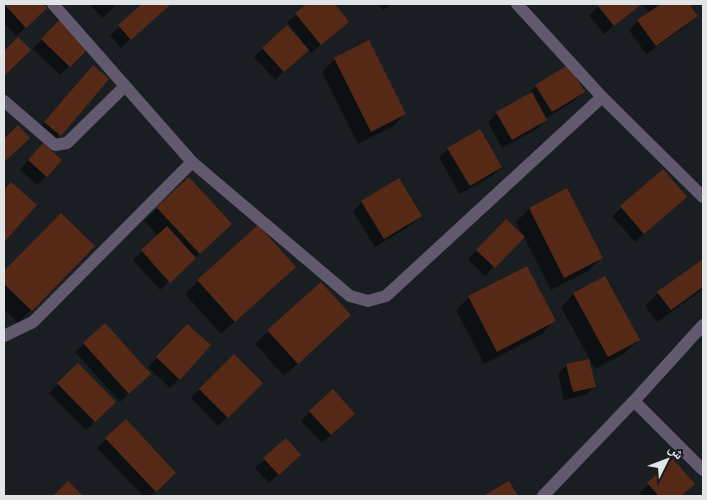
<svg xmlns="http://www.w3.org/2000/svg" width="707" height="500" font-family="Poppins,'Noto Naskh Arabic',sans-serif">
	<style>
		.shadow { fill: #0007 }
		.building { fill: #552916 }
		.lines { fill: none; stroke-linecap: round; stroke-linejoin: round }
		.minor { stroke: #615a6e; stroke-width: 12 }
	</style>
	<rect width="100%" height="100%" fill="#1a1e22"/>
	<g class="shadow">
		<path d="M 4,4 L 42,4 L 46,7 L 16,36 L 4,23 Z"/>
		<path d="M 89,4 L 117,4 L 103,18 Z"/>
		<path d="M 144,4 L 170,4 L 121,48 L 110,35 Z"/>
		<path d="M 309,4 L 334,4 L 348,22 L 311,53 L 308,49 L 275,80 L 254,57 L 263,48 L 302,41 L 287,22 Z"/>
		<path d="M 379,4 L 392,4 L 383,10 Z"/>
		<path d="M 601,4 L 642,4 L 604,34 L 589,15 Z"/>
		<path d="M 643,4 L 688,4 L 696,16 L 687,25 L 646,54 L 629,30 L 638,21 L 650,14 Z"/>
		<path d="M 60,21 L 87,48 L 60,75 L 33,49 Z"/>
		<path d="M 369,42 L 405,114 L 392,127 L 358,144 L 322,72 L 335,59 Z"/>
		<path d="M 84,75 L 108,79 L 51,144 L 36,132 Z"/>
		<path d="M 536,86 L 583,92 L 574,101 L 545,119 L 546,120 L 537,129 L 502,148 L 488,122 L 497,113 L 527,95 Z"/>
		<path d="M 448,149 L 501,167 L 492,176 L 460,194 L 439,158 Z"/>
		<path d="M 34,153 L 46,176 L 37,185 L 20,170 Z"/>
		<path d="M 663,171 L 686,197 L 635,242 L 612,216 Z"/>
		<path d="M 189,179 L 218,237 L 160,290 L 133,260 L 158,236 L 144,221 Z"/>
		<path d="M 567,190 L 601,258 L 588,271 L 551,290 L 516,222 L 529,209 Z"/>
		<path d="M 362,202 L 420,216 L 411,225 L 375,247 L 353,211 Z"/>
		<path d="M 61,215 L 94,246 L 18,323 L 4,309 L 4,273 Z"/>
		<path d="M 506,221 L 523,237 L 485,276 L 468,259 Z"/>
		<path d="M 257,227 L 281,280 L 221,334 L 185,294 Z"/>
		<path d="M 703,260 L 703,289 L 657,322 L 645,306 L 658,293 Z"/>
		<path d="M 574,294 L 638,340 L 625,353 L 595,369 L 561,307 Z"/>
		<path d="M 469,297 L 554,321 L 542,334 L 484,364 L 456,310 Z"/>
		<path d="M 337,328 L 284,376 L 255,344 L 268,331 Z"/>
		<path d="M 179,334 L 179,379 L 170,388 L 148,367 Z"/>
		<path d="M 84,344 L 140,383 L 120,402 L 75,352 Z"/>
		<path d="M 234,355 L 261,383 L 218,426 L 191,398 Z"/>
		<path d="M 78,364 L 115,402 L 86,430 L 49,393 Z"/>
		<path d="M 567,365 L 595,386 L 586,395 L 564,400 L 558,374 Z"/>
		<path d="M 310,412 L 345,423 L 322,443 L 301,421 Z"/>
		<path d="M 126,421 L 175,473 L 150,496 L 143,496 L 97,448 Z"/>
		<path d="M 286,440 L 290,464 L 269,483 L 255,468 Z"/>
		<path d="M 673,461 L 694,484 L 681,496 L 642,496 L 639,493 Z"/>
	</g>
	<g class="building">
		<path d="M 4,4 L 44,4 L 47,8 L 26,28 Z"/>
		<path d="M 142,4 L 171,4 L 131,40 L 118,25 Z"/>
		<path d="M 307,4 L 335,4 L 349,22 L 321,45 L 295,13 Z"/>
		<path d="M 599,4 L 642,4 L 614,26 L 597,5 Z"/>
		<path d="M 661,4 L 689,4 L 698,16 L 656,46 L 637,20 Z"/>
		<path d="M 60,19 L 89,48 L 70,67 L 41,39 Z"/>
		<path d="M 287,25 L 309,50 L 284,72 L 262,48 Z"/>
		<path d="M 18,37 L 31,50 L 4,76 L 4,51 Z"/>
		<path d="M 369,40 L 406,114 L 371,132 L 334,58 Z"/>
		<path d="M 93,65 L 109,79 L 61,136 L 44,122 Z"/>
		<path d="M 568,65 L 585,92 L 552,112 L 535,85 Z"/>
		<path d="M 532,92 L 547,120 L 512,140 L 496,112 Z"/>
		<path d="M 18,125 L 30,138 L 4,162 L 4,139 Z"/>
		<path d="M 480,129 L 502,167 L 470,186 L 447,148 Z"/>
		<path d="M 43,143 L 62,160 L 47,177 L 28,160 Z"/>
		<path d="M 663,169 L 687,197 L 644,234 L 620,206 Z"/>
		<path d="M 189,177 L 232,224 L 200,254 L 156,207 Z"/>
		<path d="M 399,178 L 422,216 L 384,239 L 361,201 Z"/>
		<path d="M 11,182 L 37,205 L 4,242 L 4,190 Z"/>
		<path d="M 567,188 L 603,258 L 564,278 L 529,208 Z"/>
		<path d="M 61,213 L 95,246 L 32,311 L 4,284 L 4,271 Z"/>
		<path d="M 506,219 L 525,237 L 495,268 L 476,250 Z"/>
		<path d="M 258,225 L 296,267 L 235,322 L 197,280 Z"/>
		<path d="M 167,226 L 196,258 L 170,283 L 141,250 Z"/>
		<path d="M 703,259 L 703,287 L 671,310 L 657,292 Z"/>
		<path d="M 527,266 L 556,321 L 497,352 L 468,296 Z"/>
		<path d="M 605,276 L 640,340 L 608,357 L 573,293 Z"/>
		<path d="M 321,282 L 351,315 L 298,364 L 267,330 Z"/>
		<path d="M 105,323 L 151,374 L 129,394 L 83,343 Z"/>
		<path d="M 187,324 L 211,345 L 180,380 L 156,357 Z"/>
		<path d="M 234,354 L 263,383 L 228,418 L 199,389 Z"/>
		<path d="M 589,359 L 596,387 L 573,392 L 566,364 Z"/>
		<path d="M 78,363 L 116,402 L 95,422 L 57,383 Z"/>
		<path d="M 333,389 L 355,414 L 331,435 L 309,411 Z"/>
		<path d="M 126,419 L 176,473 L 156,492 L 105,438 Z"/>
		<path d="M 286,438 L 301,455 L 279,475 L 263,458 Z"/>
		<path d="M 673,459 L 695,484 L 681,496 L 659,496 L 647,483 Z"/>
		<path d="M 68,481 L 83,496 L 53,496 Z"/>
		<path d="M 509,481 L 518,496 L 483,496 Z"/>
	</g>
	<g class="lines">
		<g class="minor">
			<path d="M 53,4 L 192,162 L 350,296 L 368,301 L 386,296 L 602,97"/>
			<path d="M 517,4 L 602,97 L 703,197"/>
			<path d="M 4,101 L 55,145 L 67,143 L 125,86"/>
			<path d="M 4,336 L 33,322 L 192,162"/>
			<path d="M 634,401 L 703,470"/>
			<path d="M 543,496 L 634,401 L 703,325"/>
		</g>
	</g>
	<rect width="707" height="500" fill="none" stroke="#e2e5e8" stroke-width="10"/>
	<g transform="translate(667 460) rotate(48)" stroke="#1a1e22" stroke-width="4" paint-order="stroke">
	<path d="M0-4L9 19L0 12L-9 19Z" fill="#e2e5e8"/>
	<text y="-8" font-size="14" font-weight="bold" text-anchor="middle" fill="#e2e5e8">ش</text>
	</g>
</svg>
